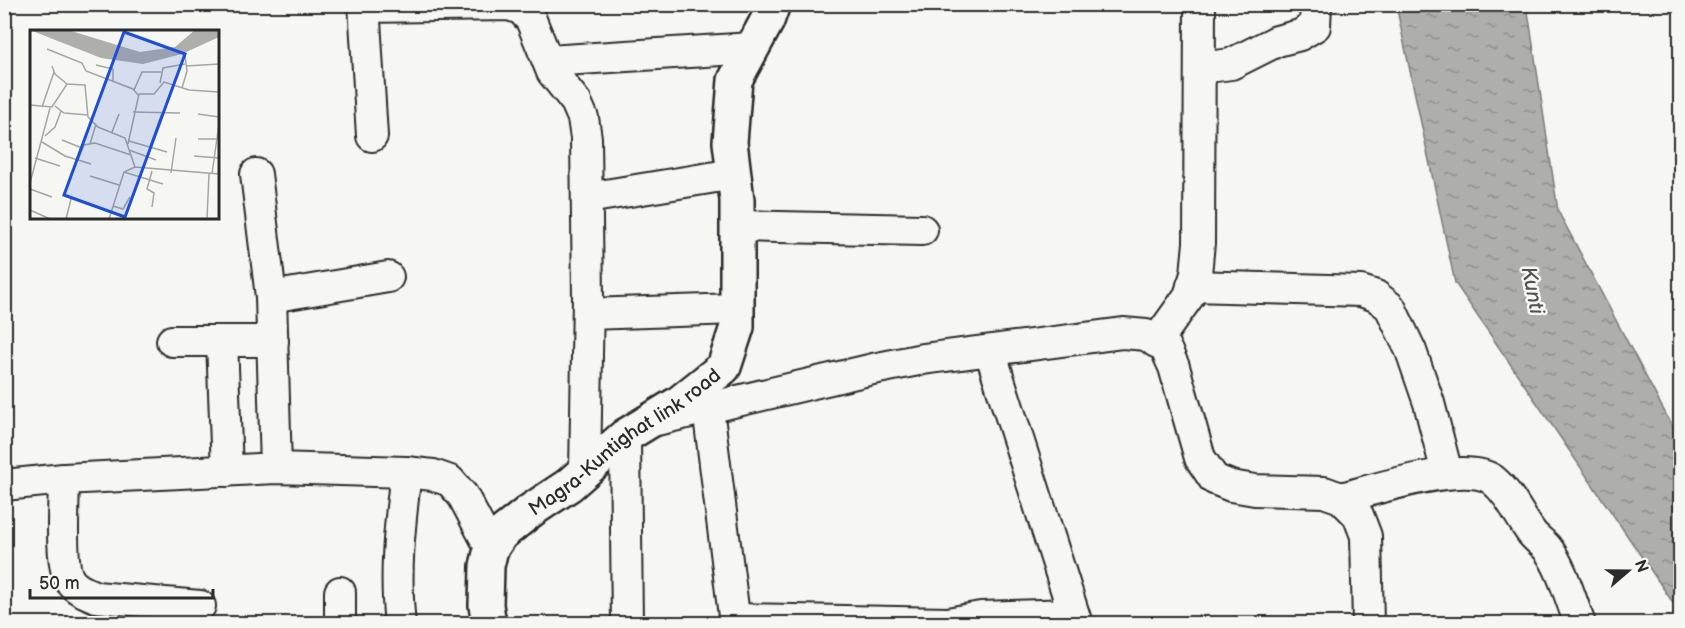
<svg xmlns="http://www.w3.org/2000/svg" width="1685" height="628" font-family="'Balsamiq Sans',sans-serif">
	<style>
		.water { fill: url(#water-ripples); stroke: #7a7a78; stroke-width: 1.5 }
		.lines { fill: none; stroke-linecap: round; stroke-linejoin: round }
		.minor-casing { stroke: #2b2b2b; stroke-width: 34 }
		.tertiary-casing { stroke: #2b2b2b; stroke-width: 38 }
		.minor { stroke: #f6f6f2; stroke-width: 30 }
		.tertiary { stroke: #f6f6f2; stroke-width: 33 }
		.labels { text-anchor: middle; stroke-width: 5; stroke-linejoin: round; paint-order: stroke }
		.street-label { font-size: 20px; fill: #2b2b2b; stroke: #f6f6f2 }
		.water-label { font-size: 21px; font-style: italic; fill: #525251; stroke: #f6f6f2 }
		.inset-road { fill: none; stroke: #a5a5a2; stroke-width: 1.5 }
		.view { fill: #1d4ed8; fill-opacity: 0.15; stroke: #1d4ed8; stroke-width: 3 }
		.inset-edge { fill: none; stroke: #2b2b2b; stroke-width: 3 }
	</style>
	<defs>
		<pattern id="water-ripples" width="26" height="14" patternUnits="userSpaceOnUse" patternTransform="scale(1.5)"><rect width="26" height="14" fill="#aeaeab"/><path d="M2 4q2-2 4 0t4 0M15 11q2-2 4 0t4 0" fill="none" stroke="#8e8e8b"/></pattern>
	</defs>
	<rect width="100%" height="100%" fill="#f6f6f2"/>
	<filter id="ink" filterUnits="userSpaceOnUse"><feTurbulence type="fractalNoise" baseFrequency=".0167" numOctaves="2"/><feDisplacementMap in="SourceGraphic" scale="12" xChannelSelector="R" yChannelSelector="G"/><feConvolveMatrix kernelMatrix="1 2 1 2 8 2 1 2 1" color-interpolation-filters="sRGB"/></filter>
	<g filter="url(#ink)">
		<path class="water" d="M 1396,5 L 1527,5 L 1558,211 L 1680,441 L 1680,613 L 1455,283 Z"/>
		<g class="lines">
			<defs>
				<g id="minor">
					<path d="M 364,4 L 372,136"/>
					<path d="M 364,7 L 509,5 L 521,9 L 531,20 L 552,72 L 576,102 L 583,118 L 586,138 L 588,298 L 585,471"/>
					<path d="M 548,61 L 752,48"/>
					<path d="M 1200,68 L 1231,64 L 1277,41 L 1300,35 L 1315,26 L 1316,4"/>
					<path d="M 256,174 L 271,297 L 276,468"/>
					<path d="M 587,198 L 734,174"/>
					<path d="M 737,226 L 922,230"/>
					<path d="M 1192,286 L 1361,291 L 1376,296 L 1390,307 L 1411,351 L 1429,403 L 1447,473"/>
					<path d="M 271,297 L 388,277"/>
					<path d="M 588,314 L 737,309"/>
					<path d="M 172,341 L 273,341"/>
					<path d="M 222,341 L 227,471"/>
					<path d="M 1156,342 L 1189,296 L 1196,274 L 1199,243 L 1200,4"/>
					<path d="M 990,351 L 1077,624"/>
					<path d="M 708,408 L 735,624"/>
					<path d="M 657,420 L 873,369 L 923,359 L 1123,333 L 1146,335 L 1165,347 L 1174,367 L 1200,458 L 1214,479 L 1231,486 L 1255,490 L 1324,492 L 1341,498 L 1358,515 L 1366,536 L 1368,624"/>
					<path d="M 625,436 L 627,624"/>
					<path d="M 64,479 C 64,500 59,568 71,582 C 77,590 87,593 96,597 L 200,606"/>
					<path d="M 4,485 L 64,479 L 276,468 L 406,472 L 433,475 L 450,481 L 463,496 L 491,549"/>
					<path d="M 1341,498 C 1374,490 1466,459 1493,480 C 1510,494 1518,514 1531,532 C 1535,538 1542,542 1547,548 C 1562,567 1571,601 1580,624"/>
					<path d="M 340,592 L 340,624"/>
					<path d="M 735,619 L 948,623 L 981,617 L 1073,614"/>
					<path d="M 400,624 C 394,572 400,523 406,472"/>
				</g>
				<g id="tertiary">
					<path id="s1" d="M 489,624 L 486,605 L 487,566 L 491,549 L 501,534 L 530,511 L 569,485 L 625,436 L 679,403 L 724,367 L 737,327 L 737,200 L 730,142 L 735,80 L 767,21 L 773,4"/>
				</g>
			</defs>
			<use href="#minor" class="minor-casing"/>
			<use href="#tertiary" class="tertiary-casing"/>
			<use href="#minor" class="minor"/>
			<use href="#tertiary" class="tertiary"/>
		</g>
	</g>
	<g class="labels">
		<g class="street-label">
			<text dy="7" stroke="none"><textPath href="#s1" startOffset="248">Magra-Kuntighat link road</textPath></text>
		</g>
		<g class="water-label">
			<text transform="translate(1533 290) rotate(79)" y="7">Kunti</text>
		</g>
	</g>
	<g transform="translate(30 30)">
		<rect width="189" height="189" fill="#f6f6f2"/>
		<path d="M 0,0 L 38,0 L 110,22 L 145,17 L 165,0 L 189,0 L 189,7 L 152,24 L 113,34 L 71,28 Z" fill="#aeaeab"/>
		<path class="inset-road" d="M 17,19 L 52,33 L 56,41 L 103,59 L 108,65M 66,35 L 83,39 L 83,51M 22,36 L 25,44 L 37,54M 156,36 L 189,34M 130,53 L 133,38 L 155,34M 152,58 L 157,41 L 155,26M 104,60 L 112,42 L 131,42M 0,75 L 22,77 L 37,54 L 55,55 L 58,87 L 68,97 L 95,108 L 105,137 L 189,144 L 189,173M 25,76 L 34,83 L 58,85M 12,77 L 24,42M 103,82 L 150,83M 168,84 L 189,87M 82,102 L 89,84M 15,106 L 25,97 L 31,81M 168,109 L 189,109M 32,110 L 52,118M 99,111 L 137,122M 12,112 L 35,126 L 61,134M 60,114 L 66,94M 98,114 L 109,64 L 124,64 L 134,52 L 159,60 L 189,62M 120,116 L 132,83M 99,120 L 126,130M 164,126 L 189,128M 5,128 L 30,136M 48,130 L 54,115 L 65,113 L 101,125M 122,141 L 117,159 L 124,163 L 122,177M 94,142 L 133,154M 141,143 L 146,108M 182,144 L 189,94M 60,146 L 89,155M 0,153 L 20,78M 0,159 L 22,167M 83,176 L 93,179 L 100,167M 0,180 L 20,189M 36,189 L 41,169M 79,189 L 94,142 L 105,137M 177,189 L 179,144"/>
		<path class="view" d="M 94,2 L 155,24 L 95,187 L 34,165 Z"/>
		<rect width="189" height="189" class="inset-edge"/>
	</g>
	<rect width="1685" height="628" fill="none" stroke="#f6f6f2" stroke-width="24"/>
	<rect x="12" y="12" width="1661" height="604" fill="none" stroke="#2b2b2b" stroke-width="2" filter="url(#ink)"/>
	<g transform="translate(1628 571) rotate(70)" stroke="#f6f6f2" stroke-width="4.5" paint-order="stroke">
	<path d="M0-4.5L10 22L0 15L-10 22Z" fill="#2b2b2b"/>
	<text y="-9" font-size="16" font-weight="bold" text-anchor="middle" fill="#2b2b2b">N</text>
	</g>
	<path d="M30 589v9h183v-9" fill="none" stroke="#2b2b2b" stroke-width="3"/>
	<text x="39" y="589" font-size="18" fill="#2b2b2b" stroke="#f6f6f2" stroke-width="4.5" paint-order="stroke">50 m</text>
</svg>
